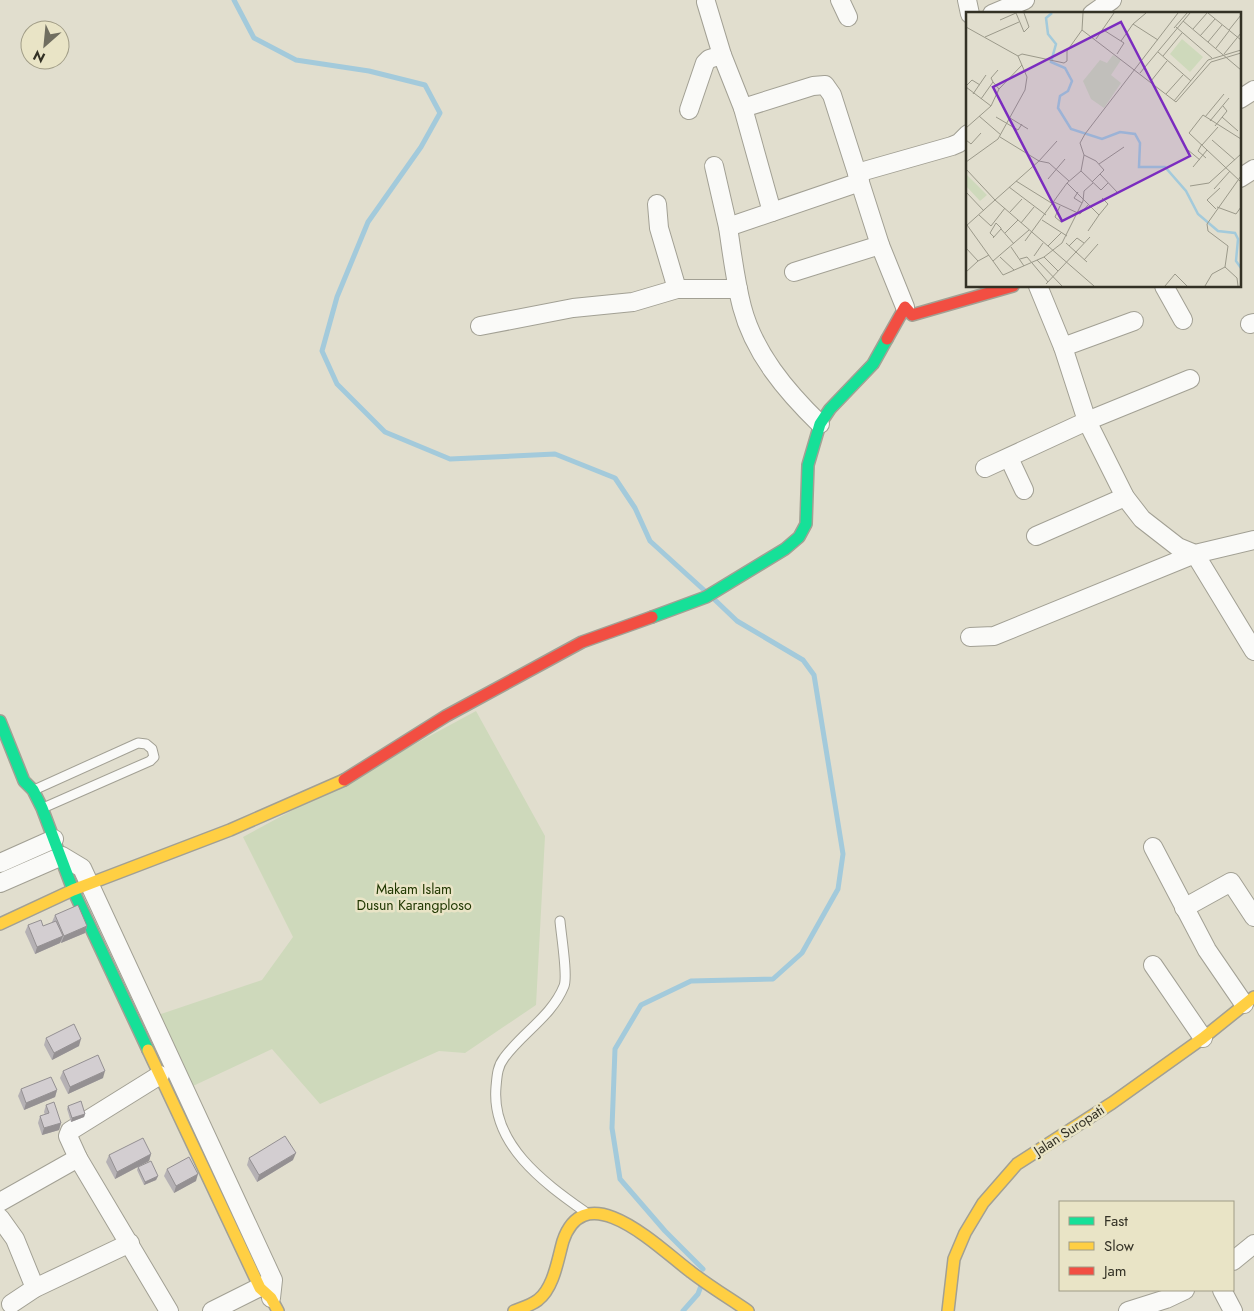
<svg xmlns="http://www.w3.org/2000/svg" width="1254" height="1311" font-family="Jost,sans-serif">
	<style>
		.green { fill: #ced9bb }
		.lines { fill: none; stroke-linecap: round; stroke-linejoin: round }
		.stream { stroke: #a3cadb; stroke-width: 5 }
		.lane-casing { stroke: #a2a094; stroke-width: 11 }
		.street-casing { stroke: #a2a094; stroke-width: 20 }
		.fast-casing { stroke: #a2a094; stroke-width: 14 }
		.slow-casing { stroke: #a2a094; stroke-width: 14 }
		.jam-casing { stroke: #a2a094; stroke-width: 14 }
		.lane { stroke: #fafaf8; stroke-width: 9 }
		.street { stroke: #fafaf8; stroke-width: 18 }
		.fast { stroke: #16e098; stroke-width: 11 }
		.slow { stroke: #ffcf43; stroke-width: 11 }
		.jam { stroke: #f24e42; stroke-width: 11 }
		.wall { fill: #b5b1b4 }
		.shaded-wall { fill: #949092 }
		.building { fill: #d3ced1; stroke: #949092 }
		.labels { text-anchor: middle; stroke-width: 5; stroke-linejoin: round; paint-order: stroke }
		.park-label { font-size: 14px; fill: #203700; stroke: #e9e4c6 }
		.street-label { font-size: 14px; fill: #333125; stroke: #e9e4c6 }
		.inset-river { fill: none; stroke: #a3cadb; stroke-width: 2.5 }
		.inset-road { fill: none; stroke: #9b998a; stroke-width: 1 }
		.view { fill: #7b2cbf; fill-opacity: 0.15; stroke: #7b2cbf; stroke-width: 2.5 }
		.inset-edge { fill: none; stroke: #333125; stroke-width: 2.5 }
	</style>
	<rect width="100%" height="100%" fill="#e1dece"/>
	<path class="green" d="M 476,711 L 545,836 L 536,1005 L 465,1053 L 439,1051 L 320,1104 L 272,1049 L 193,1086 L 158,1015 L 262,980 L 293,937 L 243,837 Z"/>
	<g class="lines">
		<g class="stream">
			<path d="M 234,0 L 254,38 L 296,60 L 369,71 L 425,85 L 440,113 L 421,147 L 368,222 L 337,297 L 322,351 L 337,384 L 385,432 L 450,459 L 555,454 L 615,478 L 635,508 L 650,541 L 705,591"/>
			<path d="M 703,1269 L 665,1231 L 620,1179 L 612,1128 L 615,1049 L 641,1005 L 691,981 L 773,979 L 802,953 L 838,889 L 843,854 L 814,675 L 803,660 L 737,621 L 715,600"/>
			<path d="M 683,1311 L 698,1294 L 701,1286"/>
		</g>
		<defs>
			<g id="lane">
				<path d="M 34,790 L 138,743 L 146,744 L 152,749 L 154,757 L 150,761 L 43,808"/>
				<path d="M 560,921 C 561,934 568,976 564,986 C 552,1016 522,1033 504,1058 C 497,1067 497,1077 496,1087 C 491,1144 543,1182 584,1211"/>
			</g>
			<g id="street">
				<path d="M 840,0 L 848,17"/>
				<path d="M 967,0 L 970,14"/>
				<path d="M 706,2 L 722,55 L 743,108 L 772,212"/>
				<path d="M 992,14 L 1025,0"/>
				<path d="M 1092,14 L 1112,0"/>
				<path d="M 1240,99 L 1254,90"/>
				<path d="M 743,108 L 813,86 L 825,85 L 832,95 L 880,245 L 905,307"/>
				<path d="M 689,110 L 705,63 L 709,59 L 722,55"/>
				<path d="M 714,166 L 728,227"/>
				<path d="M 857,173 L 952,146 L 959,143 L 968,134"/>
				<path d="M 1240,178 L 1254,169"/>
				<path d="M 657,204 L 659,228 L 677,289"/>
				<path d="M 794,272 L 880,245"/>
				<path d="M 1038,286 L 1063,347 L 1087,421 L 1125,497 L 1142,519 L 1178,547 L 1195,554 L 1254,540"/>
				<path d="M 1164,286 L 1183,320"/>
				<path d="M 1250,324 L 1254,323"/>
				<path d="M 480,326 L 573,308 L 633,302 L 677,289 L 738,289"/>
				<path d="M 1063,347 L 1134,321"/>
				<path d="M 820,424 C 786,391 754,353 742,307 C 735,280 732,253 728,227 L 860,182"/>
				<path d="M 1009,458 L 1024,490"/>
				<path d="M 985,468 L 1087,421 L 1190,379"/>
				<path d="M 1036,536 L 1125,497"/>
				<path d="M 970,637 L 994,636 L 1195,554 L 1254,651"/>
				<path d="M 1153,847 L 1207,950 L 1244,1004"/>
				<path d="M 0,863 L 54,839"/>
				<path d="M 0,883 L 62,856 L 82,868 L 273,1280 L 271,1298"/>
				<path d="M 1184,908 L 1231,882 L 1254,917"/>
				<path d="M 1153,965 L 1203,1038"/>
				<path d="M 160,1075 L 70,1131 L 68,1136 L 78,1158 L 169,1311"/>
				<path d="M 0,1202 L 78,1158"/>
				<path d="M 0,1218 L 15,1239 L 35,1288"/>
				<path d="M 1233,1261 L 1254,1244"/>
				<path d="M 1222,1290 L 1233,1311"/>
				<path d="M 11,1304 L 35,1288 L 130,1243"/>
				<path d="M 212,1311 L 270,1282"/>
				<path d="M 1128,1311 L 1166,1299 L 1185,1290"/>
			</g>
			<g id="fast">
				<path d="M 652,617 L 706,597 L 785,549 L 799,537 L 806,524 L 808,465 L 820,424 L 830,409 L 873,364 L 887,339"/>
				<path d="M 0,721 L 24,781 L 33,790 L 42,808 L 73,890 L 148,1050"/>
			</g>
			<g id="slow">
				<path d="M 0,924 L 73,890 L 230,830 L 344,780"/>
				<path d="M 148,1050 L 260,1288 L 271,1298 L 278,1311"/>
				<path d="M 514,1311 C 522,1308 532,1305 538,1300 C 554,1288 558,1258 563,1241 C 586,1173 661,1250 691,1272 C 709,1286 729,1298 748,1311"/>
				<path d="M 948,1311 L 954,1259 L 965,1233 L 983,1203 L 1017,1164 L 1112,1103 L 1203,1038 L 1254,997"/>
			</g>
			<g id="jam">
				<path d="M 887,339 L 905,307 L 912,315 L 1013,286"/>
				<path d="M 344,780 L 446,716 L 582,642 L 652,617"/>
			</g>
		</defs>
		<use href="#lane" class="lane-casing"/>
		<use href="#street" class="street-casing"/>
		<use href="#fast" class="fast-casing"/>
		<use href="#slow" class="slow-casing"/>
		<use href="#jam" class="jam-casing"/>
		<use href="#lane" class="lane"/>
		<use href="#street" class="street"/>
		<use href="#fast" class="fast"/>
		<use href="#slow" class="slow"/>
		<use href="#jam" class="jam"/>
	</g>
	<g class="wall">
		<path d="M 55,915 L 87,926 L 85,933 L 61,943 L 61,941 L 60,943 L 35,954 L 25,932 L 28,925 L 43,926 L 53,923 L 52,922 Z"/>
		<path d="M 46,1038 L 79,1046 L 52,1060 L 44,1045 Z"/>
		<path d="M 63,1071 L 103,1078 L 68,1094 L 60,1078 Z"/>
		<path d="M 21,1089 L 57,1090 L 55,1097 L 24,1110 L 18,1096 Z"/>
		<path d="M 46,1105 L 61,1123 L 59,1130 L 42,1135 L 38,1123 L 40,1116 L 45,1115 L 44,1112 Z"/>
		<path d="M 68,1106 L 85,1114 L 84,1117 L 71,1122 L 67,1109 Z"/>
		<path d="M 151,1154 L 149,1161 L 115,1179 L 106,1162 L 109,1155 Z"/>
		<path d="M 249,1158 L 293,1160 L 257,1182 L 247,1165 Z"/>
		<path d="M 138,1167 L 158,1176 L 156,1180 L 144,1185 L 137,1170 Z"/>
		<path d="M 167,1169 L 196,1181 L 174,1193 L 164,1176 Z"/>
	</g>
	<g class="shaded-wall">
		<path d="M 87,926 L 85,933 L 61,943 L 64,936 Z"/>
		<path d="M 63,936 L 60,943 L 35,954 L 37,947 Z"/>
		<path d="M 81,1039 L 79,1046 L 52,1060 L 54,1053 Z"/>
		<path d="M 105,1071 L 103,1078 L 68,1094 L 70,1087 Z"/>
		<path d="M 57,1090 L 55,1097 L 24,1110 L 26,1103 Z"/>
		<path d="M 85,1114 L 84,1117 L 71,1122 L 72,1118 Z"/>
		<path d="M 61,1123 L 59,1130 L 42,1135 L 44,1128 Z"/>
		<path d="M 296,1153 L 293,1160 L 257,1182 L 259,1175 Z"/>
		<path d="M 151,1154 L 149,1161 L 115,1179 L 117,1172 Z"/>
		<path d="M 198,1174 L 196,1181 L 174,1193 L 176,1186 Z"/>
		<path d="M 158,1176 L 156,1180 L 144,1185 L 145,1182 Z"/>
	</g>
	<g class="building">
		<path d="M 78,905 L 87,926 L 64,936 L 55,915 Z"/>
		<path d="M 41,920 L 43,926 L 56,921 L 63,936 L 37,947 L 28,925 Z"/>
		<path d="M 74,1024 L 81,1039 L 54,1053 L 46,1038 Z"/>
		<path d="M 98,1055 L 105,1071 L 70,1087 L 63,1071 Z"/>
		<path d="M 51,1077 L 57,1090 L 26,1103 L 21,1089 Z"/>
		<path d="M 81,1101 L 85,1114 L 72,1118 L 68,1106 Z"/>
		<path d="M 54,1102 L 61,1123 L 44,1128 L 40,1116 L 49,1113 L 46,1105 Z"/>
		<path d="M 285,1136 L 296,1153 L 259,1175 L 249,1158 Z"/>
		<path d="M 143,1138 L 151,1154 L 117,1172 L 109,1155 Z"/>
		<path d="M 189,1157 L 198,1174 L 176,1186 L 167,1169 Z"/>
		<path d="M 151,1161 L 158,1176 L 145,1182 L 138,1167 Z"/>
	</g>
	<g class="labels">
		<g class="park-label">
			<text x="414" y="894">Makam Islam<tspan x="414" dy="16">Dusun Karangploso</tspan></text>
		</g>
		<g class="street-label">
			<text transform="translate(1069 1130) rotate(-33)" y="5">Jalan Suropati</text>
		</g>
	</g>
	<g transform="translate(966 12)">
		<rect width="275" height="275" fill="#e1dece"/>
		<path d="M 216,27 L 237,45 L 224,60 L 204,42 ZM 147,43 L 155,48 L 145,63 L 155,71 L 138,96 L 125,87 L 117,69 L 134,48 L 141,51 ZM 0,162 L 21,183 L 14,189 L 0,174 Z" fill="#ced9bb"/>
		<path class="inset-river" d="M 86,1 L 80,6 L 82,22 L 90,32 L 85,50 L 99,56 L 106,69 L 102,79 L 94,84 L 92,96 L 105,117 L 136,127 L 154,120 L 169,122 L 174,131 L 173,155 L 199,155 L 220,179 L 232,202 L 252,219 L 269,221 L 272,227 L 270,249 L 275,256"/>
		<path class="inset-road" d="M 50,1 L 58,20 L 63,15 L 58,1M 180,1 L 167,12 L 192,28M 242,1 L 275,28M 34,8 L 50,1M 217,9 L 275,58M 0,15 L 52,44 L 56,42 L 98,51 L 101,49 L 101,39 L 116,18 L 117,1M 210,15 L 246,46M 208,16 L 221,1M 136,17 L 158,31 L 151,42M 227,17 L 241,1M 116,18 L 210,90 L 245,50 L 275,41M 263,18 L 275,3M 234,24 L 249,7M 19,25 L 53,10M 130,27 L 148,1M 155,29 L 167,12M 242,30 L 256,13M 250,36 L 263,19M 192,40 L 225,69M 258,42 L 275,21M 197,44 L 216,21M 174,61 L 224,1M 185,69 L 201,49M 27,70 L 25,66 L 32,58M 0,74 L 6,68 L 14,73M 0,75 L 25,94M 7,82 L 20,63M 200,82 L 217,63M 15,87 L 27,70 L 33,77 L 56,53M 208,89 L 242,48 L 275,38M 13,104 L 35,123M 30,105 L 52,118 L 56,112M 239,105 L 258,82M 256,105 L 272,119M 44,106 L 62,117M 244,109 L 263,86M 249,114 L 261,99 L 257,94M 0,116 L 25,94 L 33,77M 34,125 L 73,149 L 91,129M 275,127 L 237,103 L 223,121 L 275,170M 0,128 L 5,132 L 15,121M 246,128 L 269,148M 236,132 L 232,139 L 240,146M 236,133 L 252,115M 222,138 L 234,148M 118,143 L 130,149 L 138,158 L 126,170M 0,150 L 32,127 L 59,78 L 61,65 L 52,44M 133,152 L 158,135M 227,155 L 241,138M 0,157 L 29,188 L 128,274M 115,159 L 135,178 L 142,171M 134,162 L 151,180M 82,167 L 99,147M 50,169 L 87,192M 101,171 L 133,203 L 122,219M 224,174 L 243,171 L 275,142M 43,175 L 80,203M 248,177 L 264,159M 0,180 L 18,199M 112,180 L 108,186 L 116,191M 29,188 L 73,149 L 83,151 L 103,169M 88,190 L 114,202 L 123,192M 94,194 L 89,205 L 95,210M 251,195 L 270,202 L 275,195M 250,197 L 241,188 L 254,176M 44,200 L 56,187M 13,203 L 25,214 L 39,196M 133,203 L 142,192 L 136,186M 76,208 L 101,224M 55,211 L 68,195M 1,213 L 37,263 L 78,245 L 96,231 L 117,189 L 118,179 L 127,171M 0,214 L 29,188M 35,217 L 48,232M 39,221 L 52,208M 27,226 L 35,217 L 35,216 L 30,211 L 24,221 L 28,225M 59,229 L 101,171 L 115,159 L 118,143 L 114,131 L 119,122 L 212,1M 100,231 L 121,250M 82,234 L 95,221M 103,234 L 111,226 L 118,231M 45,235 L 58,254M 0,236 L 12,249 L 23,243M 68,244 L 77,231M 34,245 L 48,258M 78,245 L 92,259M 54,247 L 61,245 L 82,270M 71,248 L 96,274M 118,248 L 132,232M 27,249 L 63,218M 259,255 L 271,266 L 272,274M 0,260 L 12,249M 80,272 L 124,225M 199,274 L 209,262 L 221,274M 239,274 L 246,262 L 259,255 L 262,234 L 242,219 L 241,212 L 275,164"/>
		<path class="view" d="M 155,10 L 224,144 L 96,209 L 27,75 Z"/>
		<rect width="275" height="275" class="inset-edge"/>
	</g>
	<rect x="1059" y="1201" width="175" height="90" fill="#e9e4c6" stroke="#a09c86"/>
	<rect x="1069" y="1217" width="25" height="8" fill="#16e098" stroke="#a09c86"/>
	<text x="1104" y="1226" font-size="15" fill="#333125">Fast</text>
	<rect x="1069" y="1242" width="25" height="8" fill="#ffcf43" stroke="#a09c86"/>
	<text x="1104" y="1251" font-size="15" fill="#333125">Slow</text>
	<rect x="1069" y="1267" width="25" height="8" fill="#f24e42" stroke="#a09c86"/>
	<text x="1104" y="1276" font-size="15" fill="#333125">Jam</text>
	<g transform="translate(45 45) rotate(207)"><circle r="24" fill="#e9e4c6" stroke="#a09c86"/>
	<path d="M0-4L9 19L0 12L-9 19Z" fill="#706e60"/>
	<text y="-8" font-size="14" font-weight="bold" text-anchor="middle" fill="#333125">N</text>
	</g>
</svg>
